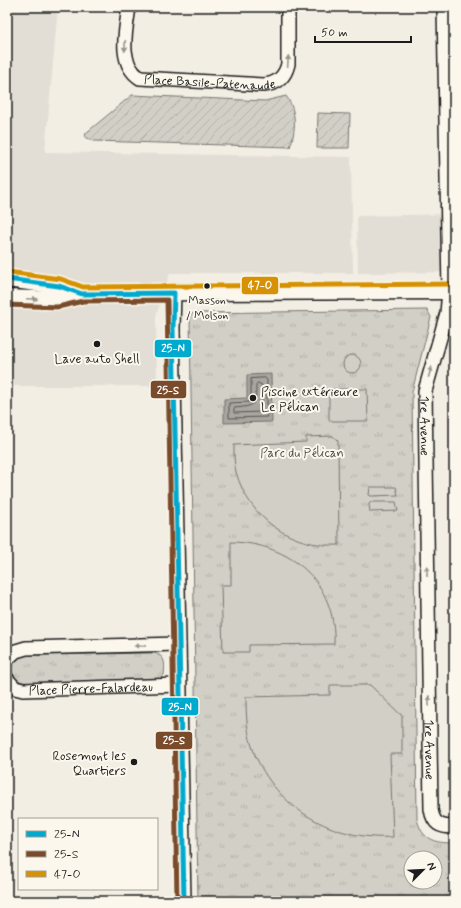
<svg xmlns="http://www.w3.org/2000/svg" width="461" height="908" font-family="Mynerve,sans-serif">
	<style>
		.built { fill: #e2ded5 }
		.park { fill: url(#park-tufts); stroke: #777671; fill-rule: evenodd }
		.garden { fill: url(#garden-furrows); stroke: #777671 }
		.pitch { fill: #d2cfc6; stroke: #777671 }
		.water { fill: #a9a6a0; stroke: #716f6b }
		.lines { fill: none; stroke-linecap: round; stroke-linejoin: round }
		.shore { stroke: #545351; stroke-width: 1 }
		.minor-casing { stroke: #1c1c1c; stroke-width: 16 }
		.tertiary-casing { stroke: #1c1c1c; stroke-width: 19 }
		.minor { stroke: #fbf7ec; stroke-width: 13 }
		.tertiary { stroke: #fbf7ec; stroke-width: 16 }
		.bus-1-casing { stroke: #fbf7ec; stroke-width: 8 }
		.bus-2-casing { stroke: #fbf7ec; stroke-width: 8 }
		.bus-3-casing { stroke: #fbf7ec; stroke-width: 8 }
		.bus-1 { stroke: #00a9ce; stroke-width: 5 }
		.bus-2 { stroke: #7a4b2a; stroke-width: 5 }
		.bus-3 { stroke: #d69104; stroke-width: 5 }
		.oneway { fill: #97948e }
		.bus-dot { fill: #1c1c1c; stroke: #fbf7ec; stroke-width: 1.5 }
		.labels { text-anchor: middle; stroke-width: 4; stroke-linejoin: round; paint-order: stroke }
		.bus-label { font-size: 12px; fill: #1c1c1c; stroke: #fbf7ec }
		.street-label { font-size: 13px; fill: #1c1c1c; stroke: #fbf7ec }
		.poi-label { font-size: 13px; fill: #1c1c1c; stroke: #fbf7ec }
		.park-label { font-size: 13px; fill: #53524f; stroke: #fbf7ec }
		.line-badge { stroke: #fbf7ec; stroke-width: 1.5 }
		.badge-label { font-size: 11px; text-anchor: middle; font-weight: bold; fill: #fff }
	</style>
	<defs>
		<pattern id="park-tufts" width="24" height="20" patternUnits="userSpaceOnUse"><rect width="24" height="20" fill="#d2cfc6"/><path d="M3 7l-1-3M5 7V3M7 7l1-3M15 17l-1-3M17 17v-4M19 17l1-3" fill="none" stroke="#b4b1aa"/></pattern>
		<pattern id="garden-furrows" width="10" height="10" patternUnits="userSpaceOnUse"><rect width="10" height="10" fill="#d2cfc6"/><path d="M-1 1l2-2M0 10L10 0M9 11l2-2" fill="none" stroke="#b4b1aa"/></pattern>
	</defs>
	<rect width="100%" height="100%" fill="#f2eee4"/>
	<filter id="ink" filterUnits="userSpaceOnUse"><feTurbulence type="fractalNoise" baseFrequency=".025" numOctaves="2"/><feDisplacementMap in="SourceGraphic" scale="8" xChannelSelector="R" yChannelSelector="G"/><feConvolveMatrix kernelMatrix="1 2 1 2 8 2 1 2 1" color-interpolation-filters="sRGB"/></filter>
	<g filter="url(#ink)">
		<g class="built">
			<path d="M 7,7 L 58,7 L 45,152 L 351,157 L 353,273 L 170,273 L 156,316 L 157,386 L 7,386 Z"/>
			<path d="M 454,214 L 454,272 L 358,273 L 357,216 Z"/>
		</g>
		<g class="park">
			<path d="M 427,310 L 431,317 L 412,392 L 417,819 C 422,840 434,843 454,843 L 454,901 L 198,901 L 190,316 L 193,313 ZM 411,858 L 435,858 L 435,882 L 411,882 Z"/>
			<path d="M 154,653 C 166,656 165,664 164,675 L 159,680 L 26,683 C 7,679 8,659 26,655 Z"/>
		</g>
		<g class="garden">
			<path d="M 132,95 L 265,101 L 286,96 C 297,111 296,130 290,147 L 94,141 L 85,137 L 86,133 Z"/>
			<path d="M 318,113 L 350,114 L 349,148 L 317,148 Z"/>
		</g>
		<g class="pitch">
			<circle cx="352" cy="364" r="9"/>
			<path d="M 329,389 L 367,389 L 368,421 L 329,421 Z"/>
			<path d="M 333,436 L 338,441 L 339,545 C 292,548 249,519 236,472 C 234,464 234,454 234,445 L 306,442 L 306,437 Z"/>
			<path d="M 370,487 L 396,487 L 398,495 L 371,496 L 369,495 Z"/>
			<path d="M 371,502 L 396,502 L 398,511 L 370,512 L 369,504 Z"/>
			<path d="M 231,542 C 290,543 337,582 334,644 L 249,645 L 249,652 L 223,652 L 221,585 L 231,585 Z"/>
			<path d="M 330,685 L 370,685 L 402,716 L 402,754 L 390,754 L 393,837 C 333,841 276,808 254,752 C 247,734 246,716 246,697 L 330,695 Z"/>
		</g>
		<path class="water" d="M 271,374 L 272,422 L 224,423 L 224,399 L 247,398 L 247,375 Z"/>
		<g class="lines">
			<g class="shore">
				<path d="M 265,378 L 267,380 L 267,417 L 229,418 L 229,403 L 249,402 L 251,398 L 251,379 Z"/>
				<path d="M 258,383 L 262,385 L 262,412 L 234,413 L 234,408 C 255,406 256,406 256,385 Z"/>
			</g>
			<defs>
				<g id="minor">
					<path id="s1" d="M 129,7 C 126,30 117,63 140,78 L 264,85 C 277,84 285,77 288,64 L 288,7"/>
					<path id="s2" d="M 444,7 L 449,291 L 447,313 L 425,391 L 431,809 C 433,824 440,827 454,827"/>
					<path d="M 174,293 L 173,328 L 184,901"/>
					<path d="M 7,659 L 16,651 L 26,648 L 179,644"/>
					<path id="s3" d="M 7,679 L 15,688 L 23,690 L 179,685"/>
				</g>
				<g id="tertiary">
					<path d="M 7,279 L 59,286 L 82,294"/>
					<path d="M 7,298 L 58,300 L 82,294 L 194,292 L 454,291"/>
				</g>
			</defs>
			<use href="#minor" class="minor-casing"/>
			<use href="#tertiary" class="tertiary-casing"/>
			<use href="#minor" class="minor"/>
			<use href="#tertiary" class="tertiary"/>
			<defs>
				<path id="bus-1" d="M 7,279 L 59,286 L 82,294 L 174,293 L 173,328 L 184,901"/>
				<path id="bus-2" d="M 7,305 L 58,307 L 83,301 L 167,300 L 177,901"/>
				<path id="bus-3" d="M 8,272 L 61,279 L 83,287 L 454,284"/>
			</defs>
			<use href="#bus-1" class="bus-1-casing"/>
			<use href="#bus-2" class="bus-2-casing"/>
			<use href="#bus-3" class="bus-3-casing"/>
			<use href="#bus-1" class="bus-1"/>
			<use href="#bus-2" class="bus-2"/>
			<use href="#bus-3" class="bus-3"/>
		</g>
		<defs><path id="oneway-solid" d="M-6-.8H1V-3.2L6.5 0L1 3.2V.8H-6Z"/></defs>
		<g class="oneway">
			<use href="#oneway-solid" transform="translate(125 46) rotate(93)"/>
			<use href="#oneway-solid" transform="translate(288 61) rotate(-86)"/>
			<use href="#oneway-solid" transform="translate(32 299) rotate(2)"/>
			<use href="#oneway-solid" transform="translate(430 372) rotate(-74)"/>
			<use href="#oneway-solid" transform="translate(427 571) rotate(-91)"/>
			<use href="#oneway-solid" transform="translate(140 646) rotate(179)"/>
			<use href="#oneway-solid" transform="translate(429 701) rotate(-91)"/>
		</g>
	</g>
	<g class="bus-dot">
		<circle cx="207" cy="286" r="3.5"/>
		<circle cx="97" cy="344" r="4"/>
		<circle cx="253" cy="398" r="4"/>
		<circle cx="134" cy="762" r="4"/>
	</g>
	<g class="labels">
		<g class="bus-label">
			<text x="207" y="304">Masson<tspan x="207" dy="15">/ Molson</tspan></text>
		</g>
		<g class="street-label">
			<text dy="5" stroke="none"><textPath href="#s1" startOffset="146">Place Basile-Patenaude</textPath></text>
			<text dy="5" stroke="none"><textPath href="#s2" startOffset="422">1re Avenue</textPath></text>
			<text dy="5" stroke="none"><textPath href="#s3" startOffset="88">Place Pierre-Falardeau</textPath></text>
			<text dy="5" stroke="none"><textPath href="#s2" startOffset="746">1re Avenue</textPath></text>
		</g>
		<g class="poi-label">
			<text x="97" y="363">Lave auto Shell</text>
			<text x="261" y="396" text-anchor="start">Piscine extérieure<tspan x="261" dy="15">Le Pélican</tspan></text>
			<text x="126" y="760" text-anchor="end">Rosemont les<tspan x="126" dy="15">Quartiers</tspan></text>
		</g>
		<g class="park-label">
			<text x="302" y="457">Parc du Pélican</text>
		</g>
	</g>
	<g class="line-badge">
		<rect x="241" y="276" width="38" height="19" rx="4" fill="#d69104"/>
		<rect x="154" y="339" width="38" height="19" rx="4" fill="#00a9ce"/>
		<rect x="150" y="380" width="37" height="19" rx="4" fill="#7a4b2a"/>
		<rect x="161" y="697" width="38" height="19" rx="4" fill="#00a9ce"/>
		<rect x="155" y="731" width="38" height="19" rx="4" fill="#7a4b2a"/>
	</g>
	<g class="badge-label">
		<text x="260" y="289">47-O</text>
		<text x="173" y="352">25-N</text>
		<text x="168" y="394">25-S</text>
		<text x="180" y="711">25-N</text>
		<text x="174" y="744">25-S</text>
	</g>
	<rect width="461" height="908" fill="none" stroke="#fbf7ec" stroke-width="24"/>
	<rect x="12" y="12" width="437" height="884" fill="none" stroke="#1c1c1c" stroke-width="1.5" filter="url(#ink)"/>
	<rect x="18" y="818" width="140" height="72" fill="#fbf7ec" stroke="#a29f99"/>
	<rect x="26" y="831" width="20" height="6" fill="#00a9ce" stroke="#a29f99"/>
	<text x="54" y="838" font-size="12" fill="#1c1c1c">25-N</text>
	<rect x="26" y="851" width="20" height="6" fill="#7a4b2a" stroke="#a29f99"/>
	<text x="54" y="858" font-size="12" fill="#1c1c1c">25-S</text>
	<rect x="26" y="871" width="20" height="6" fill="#d69104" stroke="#a29f99"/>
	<text x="54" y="878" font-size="12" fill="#1c1c1c">47-O</text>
	<g transform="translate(423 870) rotate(66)"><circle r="19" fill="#fbf7ec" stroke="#a29f99"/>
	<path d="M0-3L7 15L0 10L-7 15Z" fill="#1c1c1c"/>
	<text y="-6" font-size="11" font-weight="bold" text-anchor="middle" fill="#1c1c1c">N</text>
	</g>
	<path d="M315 36v6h96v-6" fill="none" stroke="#1c1c1c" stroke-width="2"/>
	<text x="321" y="36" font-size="12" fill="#1c1c1c" stroke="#fbf7ec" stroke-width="3" paint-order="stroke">50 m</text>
</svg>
